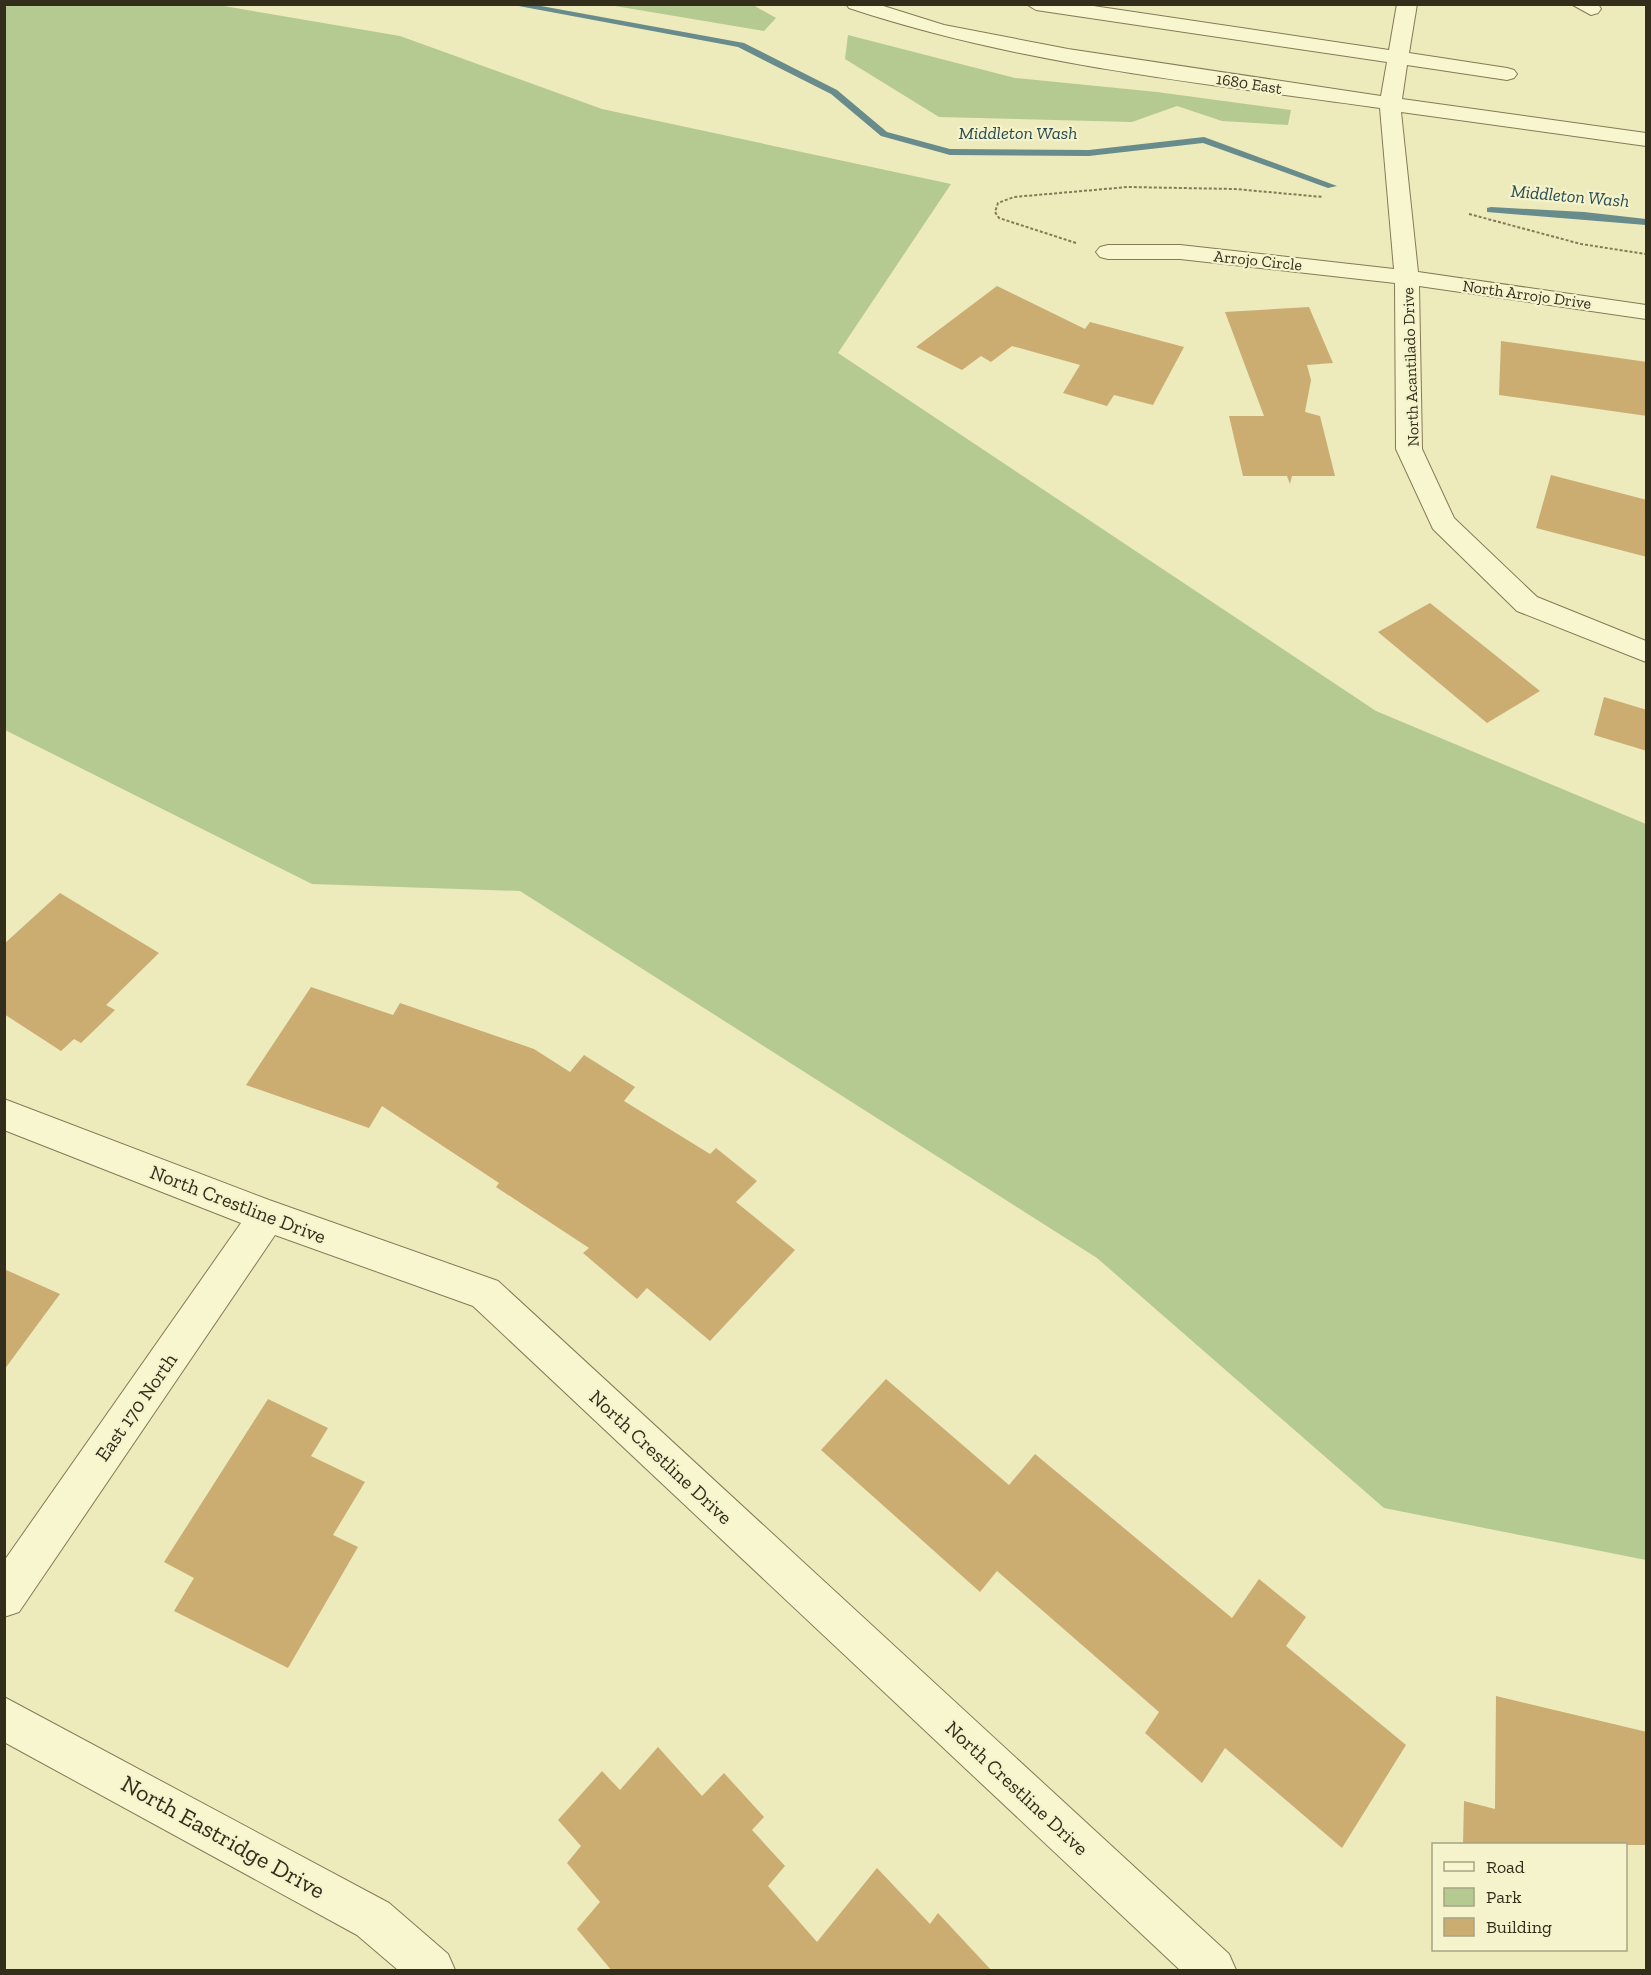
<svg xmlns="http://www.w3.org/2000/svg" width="1651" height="1975" font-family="'Zilla Slab',serif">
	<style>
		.green { fill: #b5ca91 }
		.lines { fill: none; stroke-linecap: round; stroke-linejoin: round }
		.stream { fill: #688b8b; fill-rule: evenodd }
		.building { fill: #cbad72 }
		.minor-casing { stroke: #847a56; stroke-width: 2 }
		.path { stroke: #847a56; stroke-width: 2; stroke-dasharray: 3 2; stroke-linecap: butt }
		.minor { fill: #f8f6cf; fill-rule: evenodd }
		.labels { text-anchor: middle; stroke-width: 4.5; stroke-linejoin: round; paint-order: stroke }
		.far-street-label { font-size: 16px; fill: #332d1b; stroke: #f5f3cc }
		.far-water-label { font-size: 18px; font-style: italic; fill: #2a4c53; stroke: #f5f3cc }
		.street-label { font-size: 20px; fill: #332d1b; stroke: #f5f3cc }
		.near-street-label { font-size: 24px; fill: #332d1b; stroke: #f5f3cc }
	</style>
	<rect width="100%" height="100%" fill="#edeabc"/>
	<g class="green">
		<path d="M 4,5 L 218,5 L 400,36 L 602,109 L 951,184 L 838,353 L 1376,711 L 1646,824 L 1646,1560 L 1384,1508 L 1097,1258 L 520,891 L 312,884 L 5,730 Z"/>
		<path d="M 609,5 L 753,5 L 776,18 L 764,31 Z"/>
		<path d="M 848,35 L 1015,78 L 1157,92 L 1291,110 L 1288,125 L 1222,121 L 1177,106 L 1132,122 L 939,117 L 845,59 Z"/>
	</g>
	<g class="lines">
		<g class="stream">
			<path d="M 508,4 L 530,4 L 744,43 L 837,90 L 887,132 L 950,149 L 1089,150 L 1204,137 L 1337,186 L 1328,188 L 1203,143 L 1089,156 L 950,155 L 881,136 L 831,94 L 738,47 Z"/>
			<path d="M 1491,207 L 1584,212 L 1646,219 L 1646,225 L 1487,212 L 1487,208 Z"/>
		</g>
	</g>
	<g class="building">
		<path d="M 997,286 L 1085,329 L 1090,322 L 1184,347 L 1153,405 L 1114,395 L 1107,406 L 1063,393 L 1080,365 L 1012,346 L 991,362 L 981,356 L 962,370 L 916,347 Z"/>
		<path d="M 1309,307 L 1333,363 L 1307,365 L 1311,380 L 1305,412 L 1320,416 L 1335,476 L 1292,476 L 1290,484 L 1287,476 L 1243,476 L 1229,416 L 1264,416 L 1225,312 Z"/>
		<path d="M 1501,341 L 1647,362 L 1647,416 L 1499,395 Z"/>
		<path d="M 1551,475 L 1647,500 L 1647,557 L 1536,528 Z"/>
		<path d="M 1430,603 L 1540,691 L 1487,723 L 1378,632 Z"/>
		<path d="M 1604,697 L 1647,710 L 1647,751 L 1594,735 Z"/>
		<path d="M 60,893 L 159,953 L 106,1005 L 115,1010 L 81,1043 L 74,1039 L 61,1051 L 4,1014 L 4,944 Z"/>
		<path d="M 311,987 L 393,1015 L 400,1003 L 534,1049 L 570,1072 L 584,1055 L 635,1087 L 624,1101 L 710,1154 L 716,1148 L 757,1181 L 736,1202 L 795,1250 L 710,1341 L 647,1288 L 637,1299 L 583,1253 L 589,1248 L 496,1187 L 499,1183 L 382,1106 L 369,1128 L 246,1085 Z"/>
		<path d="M 4,1269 L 60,1294 L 4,1370 Z"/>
		<path d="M 886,1379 L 1009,1485 L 1035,1454 L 1232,1618 L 1259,1579 L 1306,1617 L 1286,1646 L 1406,1745 L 1342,1848 L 1225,1748 L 1202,1783 L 1145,1733 L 1159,1712 L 997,1571 L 980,1592 L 821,1450 Z"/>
		<path d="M 268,1399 L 328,1428 L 311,1456 L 365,1482 L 333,1535 L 358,1547 L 288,1668 L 174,1611 L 194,1578 L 164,1562 Z"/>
		<path d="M 1496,1696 L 1647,1732 L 1647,1845 L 1463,1845 L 1464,1801 L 1495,1809 Z"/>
		<path d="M 658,1747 L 702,1796 L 724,1773 L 764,1817 L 752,1830 L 785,1866 L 768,1886 L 817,1942 L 877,1868 L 930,1924 L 938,1913 L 992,1971 L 612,1971 L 577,1929 L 600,1902 L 567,1863 L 581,1846 L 558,1820 L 602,1771 L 620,1790 Z"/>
	</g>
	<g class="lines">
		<defs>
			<g id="minor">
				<path d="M 846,4 L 877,4 L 944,25 L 1068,49 L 1381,96 L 1387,62 L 1036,10 L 1026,4 L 1080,4 L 1389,50 L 1397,4 L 1417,4 L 1409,53 L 1507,68 L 1514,70 L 1517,74 L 1514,78 L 1507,80 L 1407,65 L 1402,99 L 1646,133 L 1646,146 L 1401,112 L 1418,272 L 1646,305 L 1646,319 L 1419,286 L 1422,449 L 1454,518 L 1537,597 L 1646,641 L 1646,662 L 1517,611 L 1433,529 L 1396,449 L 1395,283 L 1180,259 L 1108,259 L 1100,257 L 1096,252 L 1100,247 L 1108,245 L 1180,245 L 1394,269 L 1380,108 C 1202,83 1020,65 849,8 Z"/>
				<path d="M 1571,4 L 1598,4 L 1601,9 L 1598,13 L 1591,15 Z"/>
				<path d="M 4,1099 L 269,1200 L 498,1281 L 1229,1954 L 1236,1970 L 1180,1970 L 473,1306 L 275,1235 L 19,1612 L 4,1617 L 4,1561 L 241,1223 L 4,1130 Z"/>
				<path d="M 4,1697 L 389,1903 L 448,1954 L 455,1970 L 398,1970 L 357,1935 L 4,1742 Z"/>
			</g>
		</defs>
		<use href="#minor" class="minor-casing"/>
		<g class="path">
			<path d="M 1469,214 L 1581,244 L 1646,254"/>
			<path d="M 1076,243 L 999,218 L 995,212 L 998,203 L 1014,197 L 1128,187 L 1235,189 L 1323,197"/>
		</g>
		<use href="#minor" class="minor"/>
	</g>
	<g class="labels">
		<g class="far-street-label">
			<text transform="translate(1249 83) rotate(9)" y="6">1680 East</text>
			<text transform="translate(1258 260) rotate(6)" y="6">Arrojo Circle</text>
			<text transform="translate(1527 294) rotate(8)" y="6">North Arrojo Drive</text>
			<text transform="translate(1410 367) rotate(-92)" y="6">North Acantilado Drive</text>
		</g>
		<g class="far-water-label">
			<text x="1018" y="139">Middleton Wash</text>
			<text transform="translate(1570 196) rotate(5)" y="6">Middleton Wash</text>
		</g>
		<g class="street-label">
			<text transform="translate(238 1204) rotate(21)" y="7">North Crestline Drive</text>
			<text transform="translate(136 1407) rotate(-55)" y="7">East 170 North</text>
			<text transform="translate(661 1457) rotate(43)" y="7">North Crestline Drive</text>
			<text transform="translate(1017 1788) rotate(43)" y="7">North Crestline Drive</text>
		</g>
		<g class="near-street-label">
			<text transform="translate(223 1837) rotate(29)" y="8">North Eastridge Drive</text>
		</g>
	</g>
	<rect width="1651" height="1975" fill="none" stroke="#332d1b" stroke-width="12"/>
	<rect x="1432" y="1843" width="195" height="108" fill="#f5f3cc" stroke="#a7a485" stroke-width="1.5"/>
	<rect x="1444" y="1862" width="30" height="9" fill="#f8f6cf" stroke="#a7a485" stroke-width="1.5"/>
	<text x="1486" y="1873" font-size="18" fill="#332d1b">Road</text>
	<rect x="1444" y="1888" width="30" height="18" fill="#b5ca91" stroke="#a7a485" stroke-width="1.5"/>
	<text x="1486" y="1903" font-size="18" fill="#332d1b">Park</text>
	<rect x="1444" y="1918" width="30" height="18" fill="#cbad72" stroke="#a7a485" stroke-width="1.5"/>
	<text x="1486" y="1933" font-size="18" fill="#332d1b">Building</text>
</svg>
